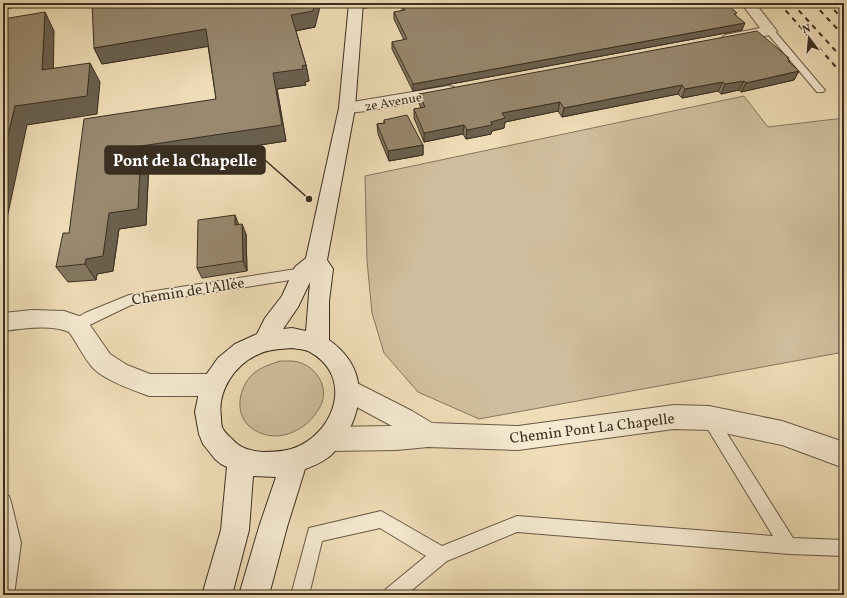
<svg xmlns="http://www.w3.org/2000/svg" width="847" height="598" font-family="Vollkorn,serif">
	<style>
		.green { fill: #d0bf9e; stroke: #857760 }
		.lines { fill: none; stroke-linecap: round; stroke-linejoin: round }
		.service-casing { stroke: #675a46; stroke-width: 2 }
		.minor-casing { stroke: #675a46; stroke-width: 2 }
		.secondary-casing { stroke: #3a2f21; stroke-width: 2 }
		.service { fill: #f5e9d0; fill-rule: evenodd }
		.minor { fill: #f5e9d0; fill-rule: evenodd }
		.secondary { fill: #f5e9d0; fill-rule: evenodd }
		.rail { stroke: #3a2f21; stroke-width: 2; stroke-dasharray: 5 5; stroke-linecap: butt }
		.wall { fill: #83765f; stroke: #3a2f21 }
		.shaded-wall { fill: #6a604e; stroke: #3a2f21 }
		.building { fill: #98896f; stroke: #3a2f21 }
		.labels { text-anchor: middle; stroke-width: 3; stroke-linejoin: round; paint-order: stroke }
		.far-street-label { font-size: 13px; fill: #3a2f21; stroke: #f5e9d0 }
		.street-label { font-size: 15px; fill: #3a2f21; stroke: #f5e9d0 }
		.leader { fill: none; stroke: #3a2f21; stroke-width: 1.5 }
		.callout-dot { fill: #3a2f21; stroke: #f5e9d0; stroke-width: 1.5 }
		.callout { fill: #3a2f21; stroke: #3a2f21; stroke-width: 1.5 }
		.callout-label { font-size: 16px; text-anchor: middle; font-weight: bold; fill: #fff }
	</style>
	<rect width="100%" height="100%" fill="#efddb7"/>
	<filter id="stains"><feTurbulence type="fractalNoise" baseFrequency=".005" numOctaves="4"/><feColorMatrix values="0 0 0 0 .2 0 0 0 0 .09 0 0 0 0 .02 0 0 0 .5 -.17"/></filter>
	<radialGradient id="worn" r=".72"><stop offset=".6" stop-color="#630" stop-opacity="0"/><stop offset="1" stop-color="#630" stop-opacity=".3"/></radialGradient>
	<g class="green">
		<path d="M 744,96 L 768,127 L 844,118 L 844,352 L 479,419 L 418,392 L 384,353 L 372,313 L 367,261 L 365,176 Z"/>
		<path d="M 280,361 C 284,361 289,361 292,361 C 315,363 331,387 320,407 C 307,432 273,447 249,426 C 234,412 239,387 253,374 C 261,367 271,364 280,361 Z"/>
	</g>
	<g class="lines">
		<defs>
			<g id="service">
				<path d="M 770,28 L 773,29 L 823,88 L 825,90 L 823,92 L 817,92 L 767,33 L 766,31 Z"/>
				<path d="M 303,268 L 307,270 L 309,273 L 307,276 L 303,278 L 131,305 L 77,331 L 72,329 L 70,325 L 72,321 L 85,313 L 129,295 Z"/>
				<path d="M 709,411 L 714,413 L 793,538 L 844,540 L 844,556 L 789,554 L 517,532 L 447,561 L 406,595 L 383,595 L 386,589 L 426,556 L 380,528 L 322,541 L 309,595 L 291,595 L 309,528 L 381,511 L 442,546 L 517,516 L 773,536 L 704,423 L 702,418 L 704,413 Z"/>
				<path d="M 3,494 L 9,496 L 11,502 L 21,543 L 14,595 L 3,595 L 3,553 L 5,543 L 3,536 Z"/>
			</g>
			<g id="minor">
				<path d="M 3,3 L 22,3 L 20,6 L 3,9 Z"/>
				<path d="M 350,3 L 379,3 L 377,6 L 356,9 L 351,8 L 349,5 Z"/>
				<path d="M 741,3 L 755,3 L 777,31 L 775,34 L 730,43 L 725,41 L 722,38 L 725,35 L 760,28 Z"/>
				<path d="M 448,86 L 454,87 L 456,91 L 454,95 L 367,111 L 347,113 L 341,112 L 339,108 L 341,104 Z"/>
				<path d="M 32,310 L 64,311 L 85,318 L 110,354 L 127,365 L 150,374 L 212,374 L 221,377 L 224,385 L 221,393 L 212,396 L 149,396 C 133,390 106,381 93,368 C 84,358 77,343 69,332 C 49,324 23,329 3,331 L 3,313 Z"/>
				<path d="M 349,379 L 412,411 L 432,423 L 518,426 L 674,405 L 709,406 L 782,421 L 844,442 L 844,468 L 782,445 L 709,430 L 674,429 L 518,450 L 428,447 L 397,450 L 330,451 L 321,448 L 317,439 L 321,430 L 330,427 L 392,426 L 340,398 L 337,390 L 340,382 Z"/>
			</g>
			<path id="secondary" d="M 349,3 L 363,3 L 355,108 L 327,260 L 333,269 L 329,301 L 329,340 C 360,362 366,392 351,426 C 346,437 339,448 330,456 C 322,462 314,466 305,469 L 287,527 L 269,595 L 239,595 L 259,527 L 276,477 L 253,476 L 249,530 L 232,595 L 202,595 L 221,530 L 227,467 L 221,464 L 215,459 L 203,444 L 199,434 L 195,412 L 199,392 L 206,375 L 218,358 L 235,344 L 257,334 L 265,318 L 282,296 L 295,267 L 306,258 L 339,108 ZM 310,282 L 306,331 L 292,328 L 283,329 L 298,307 ZM 292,348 C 298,349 305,349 310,352 C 352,375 337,428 299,446 C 289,451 275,452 263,452 C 252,451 241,449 233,440 C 230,437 225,433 223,429 C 221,426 221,420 221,417 C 217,391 235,364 259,354 C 269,349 281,349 292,348 Z"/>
		</defs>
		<use href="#service" class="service-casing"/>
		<use href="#minor" class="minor-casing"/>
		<use href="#secondary" class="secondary-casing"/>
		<use href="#service" class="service"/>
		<use href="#minor" class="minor"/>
		<use href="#secondary" class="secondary"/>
		<g class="rail">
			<path d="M 779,3 L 844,76"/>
			<path d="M 792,3 L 844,60"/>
			<path d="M 813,3 L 844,36"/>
			<path d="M 827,3 L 844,20"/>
		</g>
	</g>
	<g class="wall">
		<path d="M 402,4 L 736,15 L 742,30 L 413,91 L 392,49 L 392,42 L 404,40 L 394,19 L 394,12 L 402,11 Z"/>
		<path d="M 315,27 L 296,31 L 306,65 L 309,81 L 305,82 L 306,85 L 277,89 L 286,141 L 149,162 L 146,225 L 119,229 L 113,271 L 97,274 L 96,280 L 68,282 L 56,267 L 69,233 L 216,99 L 208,46 L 102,64 L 94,48 Z"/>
		<path d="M 788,59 L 790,61 L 789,62 L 799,71 L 794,80 L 741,92 L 739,90 L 721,94 L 718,91 L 682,98 L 678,94 L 562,117 L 558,111 L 505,122 L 504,128 L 492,131 L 491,134 L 466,139 L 463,134 L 424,142 L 414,118 L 414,109 L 421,108 L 419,103 L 419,94 Z"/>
		<path d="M 384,120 L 423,145 L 423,155 L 389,161 L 378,134 L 377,124 L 384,123 Z"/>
		<path d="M 238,224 L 246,234 L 247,271 L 202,278 L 197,268 Z"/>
	</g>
	<g class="shaded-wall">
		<path d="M 315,3 L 321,3 L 315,27 L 294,31 L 291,15 Z"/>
		<path d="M 45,12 L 54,31 L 53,89 L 42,70 Z"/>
		<path d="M 745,23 L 742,30 L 413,91 L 413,84 Z"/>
		<path d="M 206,29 L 211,46 L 102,64 L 94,48 Z"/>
		<path d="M 90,63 L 100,82 L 97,114 L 27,125 L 3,237 L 3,156 L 15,106 Z"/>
		<path d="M 306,65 L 309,81 L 305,82 L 306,85 L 277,89 L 286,141 L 149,162 L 146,225 L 119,229 L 113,271 L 97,274 L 96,280 L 85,264 L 86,259 L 109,213 L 141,146 L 273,73 Z"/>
		<path d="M 799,71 L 794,80 L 741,92 L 746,83 Z"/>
		<path d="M 744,81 L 739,90 L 721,94 L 725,84 Z"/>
		<path d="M 723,82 L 718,91 L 682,98 L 685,89 Z"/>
		<path d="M 682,85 L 678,94 L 562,117 L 564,108 Z"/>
		<path d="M 560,102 L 558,111 L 505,122 L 504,128 L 492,131 L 491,134 L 466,139 L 467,130 L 491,122 L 502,113 Z"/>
		<path d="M 464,125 L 463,134 L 424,142 L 424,133 Z"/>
		<path d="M 423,145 L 423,155 L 389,161 L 388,151 Z"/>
		<path d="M 235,215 L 239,225 L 235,225 Z"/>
		<path d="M 242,224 L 246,234 L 247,271 L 243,261 Z"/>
	</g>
	<g class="building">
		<path d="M 92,3 L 315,3 L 313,11 L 291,15 L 306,65 L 302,66 L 303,69 L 273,73 L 282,125 L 141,146 L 138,209 L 109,213 L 103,256 L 86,259 L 85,264 L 56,267 L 63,233 L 69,233 L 84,119 L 216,99 L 206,29 L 94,48 Z"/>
		<path d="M 410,3 L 726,3 L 737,13 L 734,14 L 745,23 L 413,84 L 392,42 L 407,39 L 394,12 L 405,10 L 402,4 Z"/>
		<path d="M 45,12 L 42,70 L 90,63 L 87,96 L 15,106 L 3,156 L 3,19 Z"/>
		<path d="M 757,31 L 789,58 L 787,58 L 790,61 L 788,61 L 799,71 L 746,83 L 744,81 L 725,84 L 723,82 L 685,89 L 682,85 L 564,108 L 560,102 L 502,113 L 505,118 L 491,122 L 492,125 L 467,130 L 464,125 L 424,133 L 414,109 L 425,107 L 419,94 Z"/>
		<path d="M 407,115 L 423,145 L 388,151 L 377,124 L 385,123 L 384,120 Z"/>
		<path d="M 235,215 L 235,225 L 242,224 L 243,261 L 197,268 L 198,220 Z"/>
	</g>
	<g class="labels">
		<g class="far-street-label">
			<text transform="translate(393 101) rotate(-10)" y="5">2e Avenue</text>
		</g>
		<g class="street-label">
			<text transform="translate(188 291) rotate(-9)" y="5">Chemin de l'Allée</text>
			<text transform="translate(592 428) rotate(-7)" y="5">Chemin Pont La Chapelle</text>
		</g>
	</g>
	<path class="leader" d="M309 199L265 160"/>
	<circle class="callout-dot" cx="309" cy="199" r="4"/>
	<rect class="callout" x="105" y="146" width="160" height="28" rx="4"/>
	<g class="callout-label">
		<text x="185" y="166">Pont de la Chapelle</text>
	</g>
	<rect width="847" height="598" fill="none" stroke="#efddb7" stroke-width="16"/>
	<rect x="4" y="4" width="839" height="590" fill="none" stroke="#3a2f21" stroke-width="2"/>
	<rect x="8" y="8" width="831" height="582" fill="none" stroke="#3a2f21"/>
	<g transform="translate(809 38) rotate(344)" stroke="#f5e9d0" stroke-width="3" paint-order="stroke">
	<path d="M0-3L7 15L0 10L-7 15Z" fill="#3a2f21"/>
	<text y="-6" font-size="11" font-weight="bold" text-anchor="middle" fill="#3a2f21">N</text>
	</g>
	<rect width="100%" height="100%" filter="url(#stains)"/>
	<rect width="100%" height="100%" fill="url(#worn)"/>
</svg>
